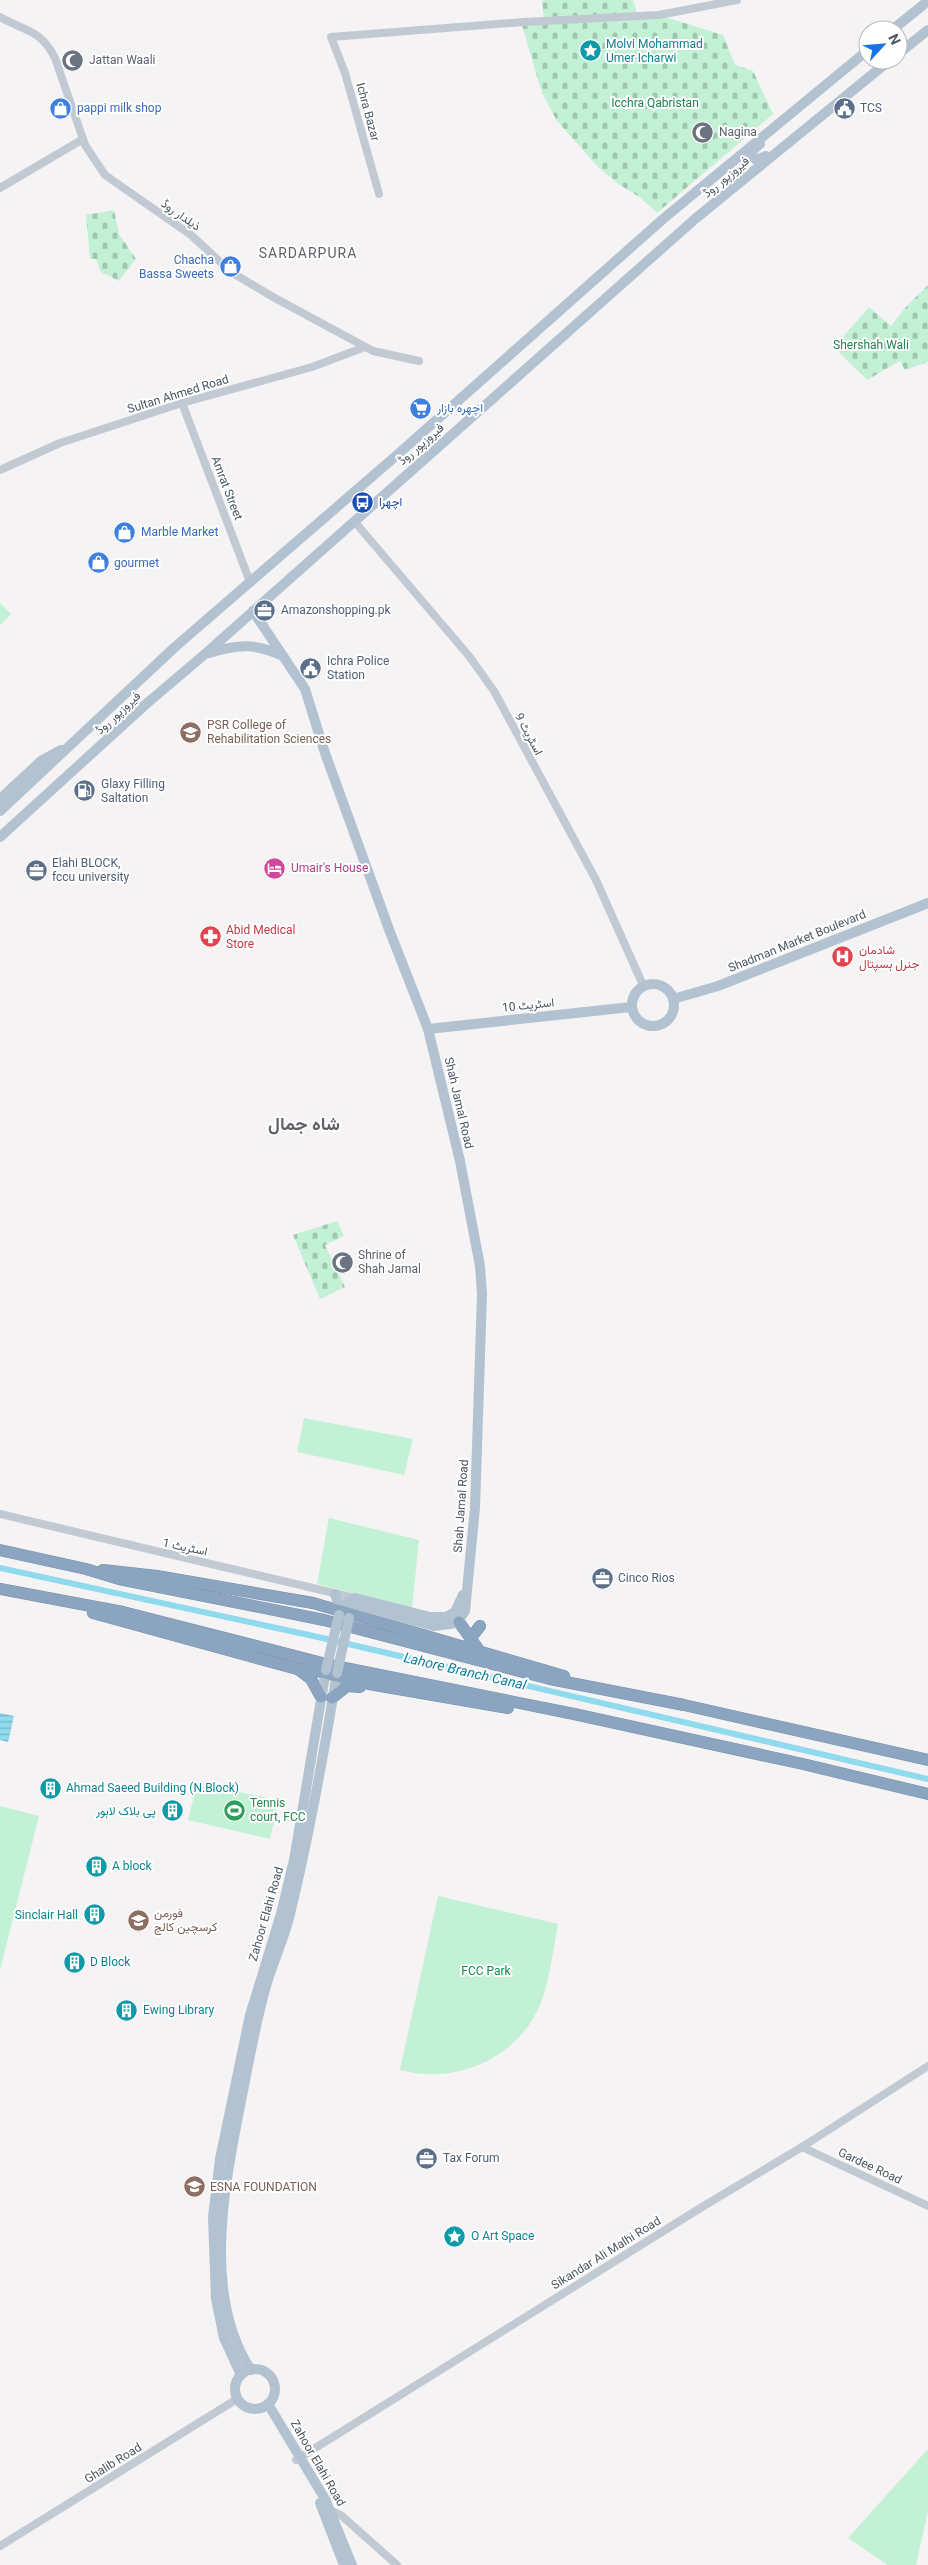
<svg xmlns="http://www.w3.org/2000/svg" width="928" height="2565" font-family="Roboto,Vazirmatn,sans-serif">
	<style>
		.green { fill: #c3f1d5 }
		.cemetery { fill: url(#cemetery-stones) }
		.water { fill: url(#water-rules) }
		.lines { fill: none; stroke-linecap: round; stroke-linejoin: round }
		.canal { stroke: #90daee; stroke-width: 6 }
		.highway-casing { stroke: #7690ad; stroke-width: 12 }
		.minor { stroke: #c1cad2; stroke-width: 8 }
		.major { stroke: #b3c2d1; stroke-width: 10 }
		.highway { stroke: #8ba5c1; stroke-width: 11 }
		.major-bridge { stroke: #b3c2d1; stroke-width: 10 }
		.labels { text-anchor: middle; stroke-width: 4; stroke-linejoin: round; paint-order: stroke }
		.culture-label { font-size: 12px; fill: #0d838f; stroke: #fff; text-anchor: start }
		.worship-label { font-size: 12px; fill: #5b616d; stroke: #fff; text-anchor: start }
		.park-label { font-size: 12px; fill: #17864f; stroke: #fff }
		.shop-label { font-size: 12px; fill: #366cbe; stroke: #fff; text-anchor: start }
		.service-label { font-size: 12px; fill: #4e5e75; stroke: #fff; text-anchor: start }
		.street-label { font-size: 12px; fill: #4a5661; stroke: #fff }
		.transit-label { font-size: 12px; fill: #164399; stroke: #fff; text-anchor: start }
		.education-label { font-size: 12px; fill: #785e54; stroke: #fff; text-anchor: start }
		.hotel-label { font-size: 12px; fill: #b23c85; stroke: #fff; text-anchor: start }
		.health-label { font-size: 12px; fill: #be3a42; stroke: #fff; text-anchor: start }
		.leisure-label { font-size: 12px; fill: #27864d; stroke: #fff; text-anchor: start }
		.neighbourhood-label { font-size: 14px; letter-spacing: 1px; fill: #5f6368; stroke: #fff }
		.water-label { font-size: 14px; font-style: italic; fill: #0c7c9b; stroke: #fff }
		.district-label { font-size: 18px; font-weight: bold; fill: #5f6368; stroke: #fff }
	</style>
	<defs>
		<pattern id="cemetery-stones" width="16" height="16" patternUnits="userSpaceOnUse" patternTransform="scale(1.25)"><rect width="16" height="16" fill="#c3f1d5"/><path d="M2 7V4a2 2 0 0 1 4 0v3zM10 15v-3a2 2 0 0 1 4 0v3z" fill="#a0c6b0"/></pattern>
		<pattern id="water-rules" width="6" height="5" patternUnits="userSpaceOnUse" patternTransform="scale(1.25)"><rect width="6" height="5" fill="#90daee"/><path d="M0 2.5h6" fill="none" stroke="#78b4c4"/></pattern>
	</defs>
	<rect width="100%" height="100%" fill="#f5f3f3"/>
	<g class="green">
		<path d="M 0,603 L 11,614 L 0,625 Z"/>
		<path d="M 304,1418 L 413,1439 L 404,1475 L 297,1452 Z"/>
		<path d="M 329,1518 L 419,1540 L 412,1608 L 317,1584 Z"/>
		<path d="M 197,1784 L 279,1800 L 270,1839 L 188,1820 Z"/>
		<path d="M 0,1806 L 39,1816 L 0,1970 Z"/>
		<path d="M 438,1896 L 558,1924 C 553,1950 550,1980 540,2005 C 517,2059 455,2085 400,2070 Z"/>
		<path d="M 928,2449 L 928,2511 L 916,2565 L 888,2565 L 848,2538 Z"/>
	</g>
	<g class="cemetery">
		<path d="M 542,0 L 633,0 L 638,16 L 659,15 L 723,35 L 735,65 L 753,71 L 773,114 L 657,213 L 641,198 L 617,183 L 598,167 L 557,121 L 542,93 L 521,22 L 544,21 Z"/>
		<path d="M 114,210 L 119,234 L 136,259 L 119,281 L 101,272 L 96,259 L 90,259 L 86,215 Z"/>
		<path d="M 928,285 L 928,362 L 905,370 L 900,361 L 867,380 L 834,347 L 869,307 L 891,326 L 906,307 Z"/>
		<path d="M 337,1221 L 344,1236 L 325,1245 L 345,1287 L 320,1299 L 293,1235 Z"/>
	</g>
	<path class="water" d="M 0,1713 L 14,1716 L 8,1742 L 0,1740 Z"/>
	<g class="lines">
		<path class="canal" d="M 0,1568 L 318,1637 L 928,1779"/>
		<defs>
			<g id="highway">
				<path d="M 0,1550 L 86,1569 L 119,1579 L 324,1620 L 550,1679 L 684,1705 L 928,1760"/>
				<path d="M 103,1570 L 157,1576 L 313,1603 L 564,1676"/>
				<path d="M 0,1589 L 123,1612 L 330,1665 L 574,1714 L 803,1764 L 928,1794"/>
				<path d="M 93,1613 L 297,1669 L 309,1669 L 369,1684 L 508,1708"/>
				<path d="M 459,1622 L 478,1649"/>
				<path d="M 470,1639 L 480,1626"/>
				<path d="M 299,1670 L 311,1679 L 321,1697"/>
				<path d="M 332,1698 L 347,1686 L 360,1687"/>
			</g>
		</defs>
		<use href="#highway" class="highway-casing"/>
		<g class="minor">
			<path d="M 0,17 C 26,32 40,29 55,58 L 85,145 L 105,175 L 191,235 L 231,272 L 273,297 L 373,351 L 419,361"/>
			<path d="M 0,188 L 83,139"/>
			<path d="M 379,194 L 345,73 L 331,37 L 524,22 L 659,15 L 737,0"/>
			<path d="M 182,403 L 250,582"/>
			<path d="M 0,470 L 60,443 L 182,403 L 312,367 L 365,347"/>
			<path d="M 354,521 L 469,656 L 494,691 L 596,880 L 643,985"/>
			<path d="M 0,1514 L 355,1598"/>
			<path d="M 802,2147 L 928,2206"/>
			<path d="M 296,2460 L 702,2207 L 802,2147 L 928,2066"/>
			<path d="M 332,2513 L 335,2512 L 342,2516 L 397,2565"/>
			<path d="M 0,2546 L 237,2399"/>
		</g>
		<g class="major">
			<path d="M 892,30 L 928,1"/>
			<path d="M 898,54 L 928,30"/>
			<path d="M 760,144 L 753,150 L 752,155 L 756,160 L 766,156"/>
			<path d="M 253,611 L 305,689 L 325,753 L 390,932 L 428,1029 L 460,1161 L 480,1266 L 482,1294 L 475,1508 L 465,1611 L 457,1623 L 434,1626 L 358,1606 L 353,1608 L 349,1618"/>
			<path d="M 209,653 C 238,644 255,643 283,656"/>
			<path d="M 0,799 L 41,761 L 61,750"/>
			<path d="M 0,811 L 175,647 L 397,455 L 663,219 L 868,50"/>
			<path d="M 0,837 L 145,705 L 205,654 L 695,219 L 890,60"/>
			<circle cx="653" cy="1005" r="21"/>
			<path d="M 673,999 L 718,986 L 928,903"/>
			<path d="M 428,1029 L 631,1007"/>
			<path d="M 335,1594 L 340,1610"/>
			<path d="M 339,1615 L 343,1605 L 355,1598 L 430,1617 L 446,1617 L 455,1612 L 463,1595"/>
			<circle cx="255" cy="2389" r="20"/>
			<path d="M 251,2370 C 201,2295 225,2183 241,2101 C 249,2062 255,2024 266,1986 C 273,1962 284,1939 290,1914 C 309,1836 324,1753 337,1673"/>
			<path d="M 241,2375 L 224,2338 L 216,2299 L 213,2217 L 220,2159 L 250,2015 L 281,1914 L 294,1860 L 326,1670"/>
			<path d="M 268,2404 L 325,2499 L 352,2565"/>
			<path d="M 320,2503 L 344,2565"/>
		</g>
		<use href="#highway" class="highway"/>
		<g class="major-bridge">
			<path d="M 326,1670 L 339,1615"/>
			<path d="M 337,1673 L 349,1618"/>
		</g>
	</g>
	<defs>
		<symbol id="sight-disc" viewBox="-11 -11 22 22"><circle r="9.5" fill="#0f9aa8" stroke="#fff"/><path d="M0-6L1.8-2.2L6-1.7L2.9 1.2L3.7 5.4L0 3.3L-3.7 5.4L-2.9 1.2L-6-1.7L-1.8-2.2Z" fill="#fff"/></symbol>
		<symbol id="mosque-disc" viewBox="-11 -11 22 22"><circle r="9.5" fill="#6b7280" stroke="#fff"/><path d="M3.5-4.9A6 6 0 1 0 3.5 4.9A5 5 0 1 1 3.5-4.9Z" fill="#fff"/></symbol>
		<symbol id="shop-disc" viewBox="-11 -11 22 22"><circle r="9.5" fill="#3f7fe0" stroke="#fff"/><path d="M-5-2.5h2.3a2.7 3.5 0 0 1 5.4 0H5L5.5 6h-11ZM-1.5-2.5h3a1.5 2.3 0 0 0-3 0Z" fill="#fff"/></symbol>
		<symbol id="civic-disc" viewBox="-11 -11 22 22"><circle r="9.5" fill="#5c6f8a" stroke="#fff"/><path d="M-.6-6.5H3V-4.5H.6V-3L4-1V1h2V6H-6V1h2V-1L-.6-3ZM-1.2 2.5V6h2.4V2.5Z" fill="#fff"/></symbol>
		<symbol id="supermarket-disc" viewBox="-11 -11 22 22"><circle r="9.5" fill="#3f7fe0" stroke="#fff"/><path d="M-6-5.5h2.5l.6 2H6L4.5 2H-2.5L-4.4-4H-6ZM-1.5 3.2a1.3 1.3 0 1 0 .1 0ZM3 3.2a1.3 1.3 0 1 0 .1 0Z" fill="#fff"/></symbol>
		<symbol id="bus-disc" viewBox="-11 -11 22 22"><circle r="9.5" fill="#1a4fb4" stroke="#fff"/><path d="M-5-6H5V4H4V6H2V4H-2V6H-4V4H-5ZM-3.5-4V0h7V-4ZM-3.5 1.2v1.5H-2V1.2ZM2 1.2v1.5H3.5V1.2Z" fill="#fff"/></symbol>
		<symbol id="office-disc" viewBox="-11 -11 22 22"><circle r="9.5" fill="#5c6f8a" stroke="#fff"/><path d="M-6-3h4V-5.5h4V-3h4V5H-6ZM-1-4.5V-3h2v-1.5ZM-6 0V1H6V0Z" fill="#fff"/></symbol>
		<symbol id="university-disc" viewBox="-11 -11 22 22"><circle r="9.5" fill="#8d6e63" stroke="#fff"/><path d="M0-5L7-2L0 1L-7-2ZM-4 1L0 2.5L4 1V4Q0 6-4 4Z" fill="#fff"/></symbol>
		<symbol id="fuel-disc" viewBox="-11 -11 22 22"><circle r="9.5" fill="#5c6f8a" stroke="#fff"/><path d="M-5.5-6h7V0h2V4h1.3V-2.5L3-4.5l.8-.8L6-3V5H2.5V1h-1V6h-7ZM-4.2-4.7v3.2H.2V-4.7Z" fill="#fff"/></symbol>
		<symbol id="hotel-disc" viewBox="-11 -11 22 22"><circle r="9.5" fill="#d1479c" stroke="#fff"/><path d="M-6-4.5h1.5V1H6V5H4.5V3h-9V5H-6ZM-4 0a1.8 1.8 0 1 1 3.6 0ZM.5 0V-2.5h3Q6-2.5 6 0Z" fill="#fff"/></symbol>
		<symbol id="pharmacy-disc" viewBox="-11 -11 22 22"><circle r="9.5" fill="#e0444e" stroke="#fff"/><path d="M-2-6h4v4h4v4h-4v4h-4v-4h-4v-4h4Z" fill="#fff"/></symbol>
		<symbol id="hospital-disc" viewBox="-11 -11 22 22"><circle r="9.5" fill="#e0444e" stroke="#fff"/><path d="M-5-5h3v3.5h4V-5h3V5h-3V1.5h-4V5h-3Z" fill="#fff"/></symbol>
		<symbol id="building-disc" viewBox="-11 -11 22 22"><circle r="9.5" fill="#0f9aa8" stroke="#fff"/><path d="M-4-6H4V6H1V3H-1V6H-4ZM-2.5-4.3h1.7v1.8h-1.7ZM.8-4.3h1.7v1.8H.8ZM-2.5-1h1.7V.8h-1.7ZM.8-1h1.7V.8H.8Z" fill="#fff"/></symbol>
		<symbol id="stadium-disc" viewBox="-11 -11 22 22"><circle r="9.5" fill="#2e9e5b" stroke="#fff"/><path d="M0-5a6.5 5 0 1 0 0 10a6.5 5 0 1 0 0-10ZM-3.5-1.8h7v3.6h-7Z" fill="#fff"/></symbol>
		<symbol id="school-disc" viewBox="-11 -11 22 22"><circle r="9.5" fill="#8d6e63" stroke="#fff"/><path d="M0-5L7-2L0 1L-7-2ZM-4 1L0 2.5L4 1V4Q0 6-4 4Z" fill="#fff"/></symbol>
	</defs>
	<g fill-rule="evenodd">
		<use href="#sight-disc" x="578" y="38" width="25" height="25"/>
		<use href="#mosque-disc" x="60" y="48" width="25" height="25"/>
		<use href="#shop-disc" x="48" y="96" width="25" height="25"/>
		<use href="#civic-disc" x="832" y="96" width="25" height="25"/>
		<use href="#mosque-disc" x="690" y="120" width="25" height="25"/>
		<use href="#shop-disc" x="218" y="254" width="25" height="25"/>
		<use href="#supermarket-disc" x="408" y="396" width="25" height="25"/>
		<use href="#bus-disc" x="350" y="490" width="25" height="25"/>
		<use href="#shop-disc" x="112" y="520" width="25" height="25"/>
		<use href="#shop-disc" x="86" y="550" width="25" height="25"/>
		<use href="#office-disc" x="252" y="598" width="25" height="25"/>
		<use href="#civic-disc" x="298" y="656" width="25" height="25"/>
		<use href="#university-disc" x="178" y="720" width="25" height="25"/>
		<use href="#fuel-disc" x="72" y="778" width="25" height="25"/>
		<use href="#hotel-disc" x="262" y="856" width="25" height="25"/>
		<use href="#office-disc" x="24" y="858" width="25" height="25"/>
		<use href="#pharmacy-disc" x="198" y="924" width="25" height="25"/>
		<use href="#hospital-disc" x="830" y="944" width="25" height="25"/>
		<use href="#mosque-disc" x="330" y="1250" width="25" height="25"/>
		<use href="#office-disc" x="590" y="1566" width="25" height="25"/>
		<use href="#building-disc" x="38" y="1776" width="25" height="25"/>
		<use href="#stadium-disc" x="222" y="1798" width="25" height="25"/>
		<use href="#building-disc" x="160" y="1798" width="25" height="25"/>
		<use href="#building-disc" x="84" y="1854" width="25" height="25"/>
		<use href="#building-disc" x="82" y="1902" width="25" height="25"/>
		<use href="#university-disc" x="126" y="1908" width="25" height="25"/>
		<use href="#building-disc" x="62" y="1950" width="25" height="25"/>
		<use href="#building-disc" x="114" y="1998" width="25" height="25"/>
		<use href="#office-disc" x="414" y="2146" width="25" height="25"/>
		<use href="#school-disc" x="182" y="2174" width="25" height="25"/>
		<use href="#sight-disc" x="442" y="2224" width="25" height="25"/>
	</g>
	<g class="labels">
		<g class="culture-label">
			<text x="606" y="48">Molvi Mohammad<tspan x="606" dy="14">Umer Icharwi</tspan></text>
			<text x="66" y="1792">Ahmad Saeed Building (N.Block)</text>
			<text x="156" y="1815" text-anchor="end">پی بلاک لاہور</text>
			<text x="112" y="1870">A block</text>
			<text x="78" y="1919" text-anchor="end">Sinclair Hall</text>
			<text x="90" y="1966">D Block</text>
			<text x="143" y="2014">Ewing Library</text>
			<text x="471" y="2240">O Art Space</text>
		</g>
		<g class="worship-label">
			<text x="89" y="64">Jattan Waali</text>
			<text x="719" y="136">Nagina</text>
			<text x="358" y="1259">Shrine of<tspan x="358" dy="14">Shah Jamal</tspan></text>
		</g>
		<g class="park-label">
			<text x="655" y="107">Icchra Qabristan</text>
			<text x="871" y="349">Shershah Wali</text>
			<text x="486" y="1975">FCC Park</text>
		</g>
		<g class="shop-label">
			<text x="77" y="112">pappi milk shop</text>
			<text x="214" y="264" text-anchor="end">Chacha<tspan x="214" dy="14">Bassa Sweets</tspan></text>
			<text x="437" y="412">اچھرہ بازار</text>
			<text x="141" y="536">Marble Market</text>
			<text x="114" y="567">gourmet</text>
		</g>
		<g class="service-label">
			<text x="860" y="112">TCS</text>
			<text x="281" y="614">Amazonshopping.pk</text>
			<text x="327" y="665">Ichra Police<tspan x="327" dy="14">Station</tspan></text>
			<text x="101" y="788">Glaxy Filling<tspan x="101" dy="14">Saltation</tspan></text>
			<text x="52" y="867">Elahi BLOCK,<tspan x="52" dy="14">fccu university</tspan></text>
			<text x="618" y="1582">Cinco Rios</text>
			<text x="443" y="2162">Tax Forum</text>
		</g>
		<g class="street-label">
			<text transform="translate(368 112) rotate(75)" y="4">Ichra Bazar</text>
			<text transform="translate(726 177) rotate(-40)" y="4">فیروزپور روڈ</text>
			<text transform="translate(181 215) rotate(35)" y="4">ذیلدار روڈ</text>
			<text transform="translate(178 394) rotate(-17)" y="4">Sultan Ahmed Road</text>
			<text transform="translate(421 444) rotate(-41)" y="4">فیروزپور روڈ</text>
			<text transform="translate(227 488) rotate(69)" y="4">Amrat Street</text>
			<text transform="translate(118 713) rotate(-43)" y="4">فیروزپور روڈ</text>
			<text transform="translate(529 734) rotate(62)" y="4">اسٹریٹ 9</text>
			<text transform="translate(797 941) rotate(-22)" y="4">Shadman Market Boulevard</text>
			<text transform="translate(528 1005) rotate(-6)" y="4">اسٹریٹ 10</text>
			<text transform="translate(459 1103) rotate(77)" y="4">Shah Jamal Road</text>
			<text transform="translate(461 1506) rotate(-86)" y="4">Shah Jamal Road</text>
			<text transform="translate(185 1547) rotate(12)" y="4">اسٹریٹ 1</text>
			<text transform="translate(266 1914) rotate(-74)" y="4">Zahoor Elahi Road</text>
			<text transform="translate(870 2166) rotate(25)" y="4">Gardee Road</text>
			<text transform="translate(606 2253) rotate(-32)" y="4">Sikandar Ali Malhi Road</text>
			<text transform="translate(113 2463) rotate(-32)" y="4">Ghalib Road</text>
			<text transform="translate(318 2463) rotate(60)" y="4">Zahoor Elahi Road</text>
		</g>
		<g class="transit-label">
			<text x="379" y="506">اچھرا</text>
		</g>
		<g class="education-label">
			<text x="207" y="729">PSR College of<tspan x="207" dy="14">Rehabilitation Sciences</tspan></text>
			<text x="154" y="1917">فورمن<tspan x="154" dy="14">کرسچین کالج</tspan></text>
			<text x="210" y="2191">ESNA FOUNDATION</text>
		</g>
		<g class="hotel-label">
			<text x="291" y="872">Umair's House</text>
		</g>
		<g class="health-label">
			<text x="226" y="934">Abid Medical<tspan x="226" dy="14">Store</tspan></text>
			<text x="859" y="954">شادمان<tspan x="859" dy="14">جنرل ہسپتال</tspan></text>
		</g>
		<g class="leisure-label">
			<text x="250" y="1807">Tennis<tspan x="250" dy="14">court, FCC</tspan></text>
		</g>
		<g class="neighbourhood-label">
			<text x="308" y="258">SARDARPURA</text>
		</g>
		<g class="water-label">
			<text transform="translate(465 1671) rotate(13)" y="5">Lahore Branch Canal</text>
		</g>
		<g class="district-label">
			<text x="304" y="1130">شاہ جمال</text>
		</g>
	</g>
	<g transform="translate(883 45) rotate(64)"><circle r="24" fill="#ffffff" stroke="#b7bbc0"/>
	<path d="M0-4L9 19L0 12L-9 19Z" fill="#1a73e8"/>
	<text y="-8" font-size="14" font-weight="bold" text-anchor="middle" fill="#4a5661">N</text>
	</g>
</svg>
